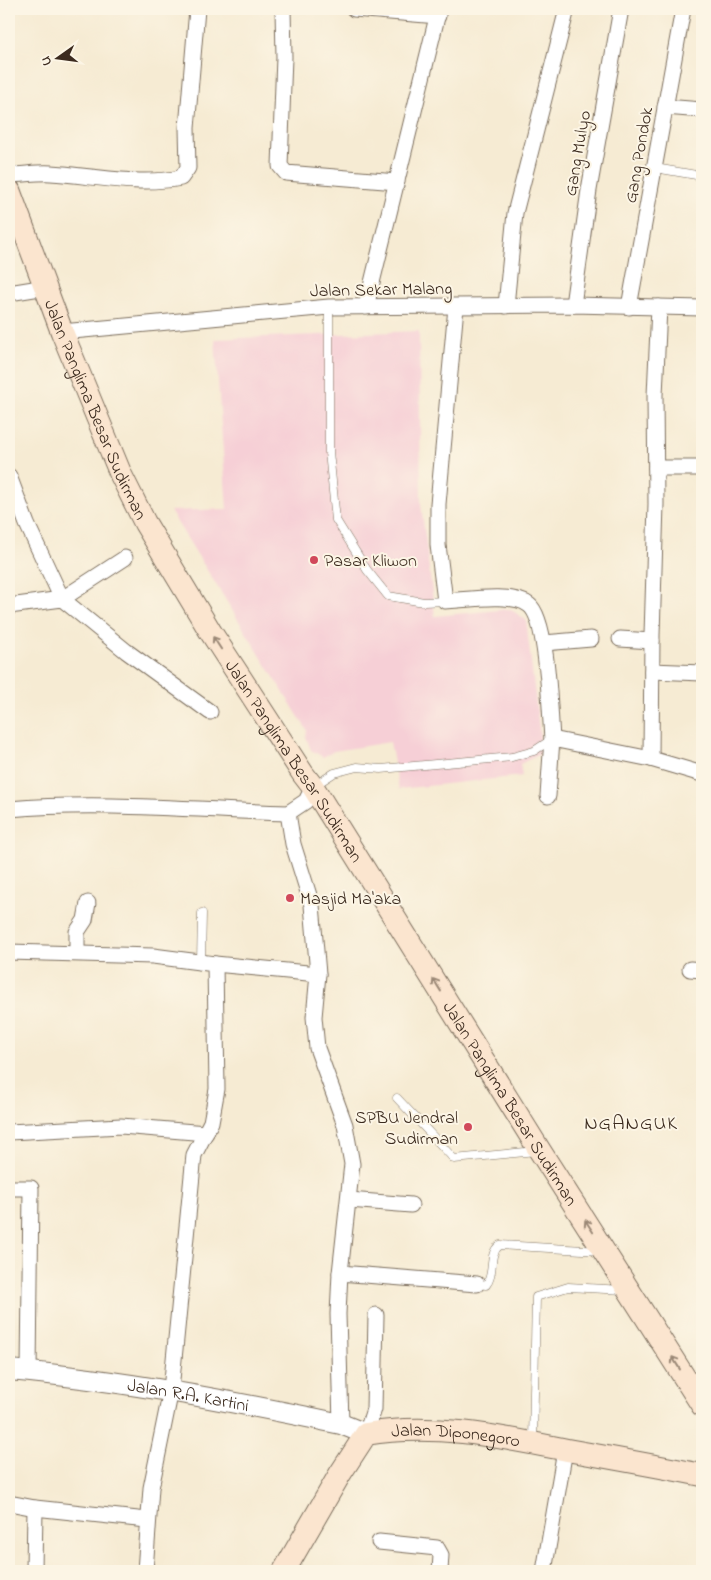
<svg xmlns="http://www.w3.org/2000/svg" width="711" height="1580" font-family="'Indie Flower',sans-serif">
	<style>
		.built { fill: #f6cfd6 }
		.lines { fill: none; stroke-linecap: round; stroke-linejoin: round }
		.service-casing { stroke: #7c6e5d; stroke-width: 9 }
		.minor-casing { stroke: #7c6e5d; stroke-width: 17 }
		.tertiary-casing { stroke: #7c6e5d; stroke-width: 22 }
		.secondary-casing { stroke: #7c6e5d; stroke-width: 24 }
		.service { stroke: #fff; stroke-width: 8 }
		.minor { stroke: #fff; stroke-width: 15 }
		.tertiary { stroke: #fff; stroke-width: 20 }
		.secondary { stroke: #fbe5cf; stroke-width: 22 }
		.oneway { stroke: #9b8876 }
		.poi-dot { fill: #d1495b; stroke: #fcf5e5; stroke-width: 2 }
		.labels { text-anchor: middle; stroke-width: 4; stroke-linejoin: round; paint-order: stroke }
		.street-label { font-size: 18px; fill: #3b2a1e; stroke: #fcf5e5 }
		.poi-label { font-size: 18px; fill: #3b2a1e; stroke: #fcf5e5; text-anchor: start }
		.quarter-label { font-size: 20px; letter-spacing: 1px; fill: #3b2a1e; stroke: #fcf5e5 }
	</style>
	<rect width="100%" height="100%" fill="#fcf5e5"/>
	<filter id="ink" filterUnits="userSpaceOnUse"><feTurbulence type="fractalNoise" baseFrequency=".02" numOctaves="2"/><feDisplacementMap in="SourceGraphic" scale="10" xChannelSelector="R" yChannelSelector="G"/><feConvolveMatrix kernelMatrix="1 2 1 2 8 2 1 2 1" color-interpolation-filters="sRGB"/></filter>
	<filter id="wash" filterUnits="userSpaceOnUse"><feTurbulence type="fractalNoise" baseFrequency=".0096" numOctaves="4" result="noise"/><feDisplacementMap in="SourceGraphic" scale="20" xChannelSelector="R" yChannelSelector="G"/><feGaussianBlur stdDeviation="1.12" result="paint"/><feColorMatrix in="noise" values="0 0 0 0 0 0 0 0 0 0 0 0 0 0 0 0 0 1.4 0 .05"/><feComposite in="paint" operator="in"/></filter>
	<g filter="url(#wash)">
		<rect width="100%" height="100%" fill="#f6ebd3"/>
		<path class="built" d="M 419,331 L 421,504 L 435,616 L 510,609 L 526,620 L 542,753 L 520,764 L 522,776 L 399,789 L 390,742 L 334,751 L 323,757 L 311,750 L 306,737 L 307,730 L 170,511 L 227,509 L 215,339 Z"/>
	</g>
	<g filter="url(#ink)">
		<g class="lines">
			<defs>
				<g id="service">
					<path d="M 655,168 L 702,176"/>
					<path d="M 329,307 L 329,452 L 336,520 L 367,570 L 388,596 L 424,602 L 445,601"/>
					<path d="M 314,786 L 334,773 L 357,767 L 381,769 L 512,757 L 534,751 L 552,739"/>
					<path d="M 201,962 L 202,913"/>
					<path d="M 397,1098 L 454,1159 L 536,1151"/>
					<path d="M 477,1284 L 486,1285 C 496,1273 487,1254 500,1245 L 600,1251"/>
					<path d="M 533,1441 L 536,1297 L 568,1287 L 624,1290"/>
				</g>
				<g id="minor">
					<path d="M 283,9 L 284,57 L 280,166 L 286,173 L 397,182"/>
					<path d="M 354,9 L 438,16"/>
					<path d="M 665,107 L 702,110"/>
					<path d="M 9,175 C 23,175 37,172 51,173 C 95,176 137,186 181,178 L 188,168 L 187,128 L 197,9"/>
					<path d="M 9,293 L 46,287"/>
					<path d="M 573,305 L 589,190 L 621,9"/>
					<path d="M 506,306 L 515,213 L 567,9"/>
					<path d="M 366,307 L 439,9"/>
					<path d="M 456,307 L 438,504 L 438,545 L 445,601 C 466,600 512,592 529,605 C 548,619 550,714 552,739"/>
					<path d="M 629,307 L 683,9"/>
					<path d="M 62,332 L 329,307 L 573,305 L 702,308"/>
					<path d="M 656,468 L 702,468"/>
					<path d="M 9,476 L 27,524 L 62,599 L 126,651 L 210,712"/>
					<path d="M 9,606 L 62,599 L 125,558"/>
					<path d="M 620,639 L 652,641"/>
					<path d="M 544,643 L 591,639"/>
					<path d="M 652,671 L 702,673"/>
					<path d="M 651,759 L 652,635 L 656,504 L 655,395 L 659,307"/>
					<path d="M 548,796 L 552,739 L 651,759 L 702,774"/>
					<path d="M 9,809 C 102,801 195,810 288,813 L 306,801 L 313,787"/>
					<path d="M 288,813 L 293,844 L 312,905 L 318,974 L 314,1017 L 317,1048 L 345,1125 L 352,1164 L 340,1273 L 338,1314 L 341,1424"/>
					<path d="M 9,952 L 153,956 L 215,964 L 217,1089 L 211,1122 L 194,1155 L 171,1390 L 151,1488 L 145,1571"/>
					<path d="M 77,952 L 77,932 L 85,920 L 88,903"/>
					<path d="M 215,964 L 318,974"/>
					<path d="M 690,969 L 702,970"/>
					<path d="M 9,1132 L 121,1126 L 206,1133"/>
					<path d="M 9,1188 L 31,1188 L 29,1372"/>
					<path d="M 349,1200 L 411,1205"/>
					<path d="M 340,1273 L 477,1284"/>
					<path d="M 366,1434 L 374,1409 L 376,1315"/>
					<path d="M 9,1503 L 35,1508 L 147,1520"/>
					<path d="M 379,1542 L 437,1548 L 441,1555 L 440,1571"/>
					<path d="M 34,1571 L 35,1508"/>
					<path d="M 544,1571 L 565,1450"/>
				</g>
				<g id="tertiary">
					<path id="s1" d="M 9,1370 C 121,1380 231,1401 341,1424 L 366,1434"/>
				</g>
				<g id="secondary">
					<path id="s2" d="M 9,190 L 62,332 L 121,475 L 145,523 L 210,631 L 303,774 L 313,787 L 540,1151 L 702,1405"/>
					<path id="s3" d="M 284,1571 L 340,1474 L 366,1434 C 433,1422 502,1437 567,1450 C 612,1458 657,1466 702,1475"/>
				</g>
			</defs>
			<use href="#service" class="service-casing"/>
			<use href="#minor" class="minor-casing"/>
			<use href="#tertiary" class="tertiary-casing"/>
			<use href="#secondary" class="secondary-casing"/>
			<use href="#service" class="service"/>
			<use href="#minor" class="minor"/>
			<use href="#tertiary" class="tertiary"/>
			<use href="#secondary" class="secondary"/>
		</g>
		<defs><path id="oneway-shaft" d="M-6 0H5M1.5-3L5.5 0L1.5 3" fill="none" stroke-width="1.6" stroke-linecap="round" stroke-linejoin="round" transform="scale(1.25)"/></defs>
		<g class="oneway">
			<use href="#oneway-shaft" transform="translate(217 643) rotate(-123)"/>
			<use href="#oneway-shaft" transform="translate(437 985) rotate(-122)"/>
			<use href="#oneway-shaft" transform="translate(589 1226) rotate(-123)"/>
			<use href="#oneway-shaft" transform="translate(676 1363) rotate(-122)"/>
		</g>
	</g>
	<g class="poi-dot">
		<circle cx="314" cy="560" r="5"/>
		<circle cx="290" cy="898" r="5"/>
		<circle cx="468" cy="1127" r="5"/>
	</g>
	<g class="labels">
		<g class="street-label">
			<text transform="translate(577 153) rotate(-80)" y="6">Gang Mulyo</text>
			<text transform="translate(638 155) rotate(-80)" y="6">Gang Pondok</text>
			<text transform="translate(381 289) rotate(-1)" y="6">Jalan Sekar Malang</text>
			<text dy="6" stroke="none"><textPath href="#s2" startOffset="236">Jalan Panglima Besar Sudirman</textPath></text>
			<text dy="6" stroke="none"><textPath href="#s2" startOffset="641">Jalan Panglima Besar Sudirman</textPath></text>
			<text dy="6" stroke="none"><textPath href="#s2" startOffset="1046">Jalan Panglima Besar Sudirman</textPath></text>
			<text dy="6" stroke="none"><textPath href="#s1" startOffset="181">Jalan R.A. Kartini</textPath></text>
			<text dy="6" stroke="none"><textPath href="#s3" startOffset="250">Jalan Diponegoro</textPath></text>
		</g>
		<g class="poi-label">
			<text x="324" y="566">Pasar Kliwon</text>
			<text x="300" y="904">Masjid Ma'aka</text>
			<text x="458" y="1123" text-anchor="end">SPBU Jendral<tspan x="458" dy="21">Sudirman</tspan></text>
		</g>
		<g class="quarter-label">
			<text x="631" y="1129">NGANGUK</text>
		</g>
	</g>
	<rect width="711" height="1580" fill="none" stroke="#fcf5e5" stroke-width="30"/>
	<g transform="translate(58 58) rotate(256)" stroke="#fcf5e5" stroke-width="4" paint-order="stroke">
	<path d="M0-4L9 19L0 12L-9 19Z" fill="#3b2a1e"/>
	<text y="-8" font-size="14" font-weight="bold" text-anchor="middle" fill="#3b2a1e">U</text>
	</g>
</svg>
